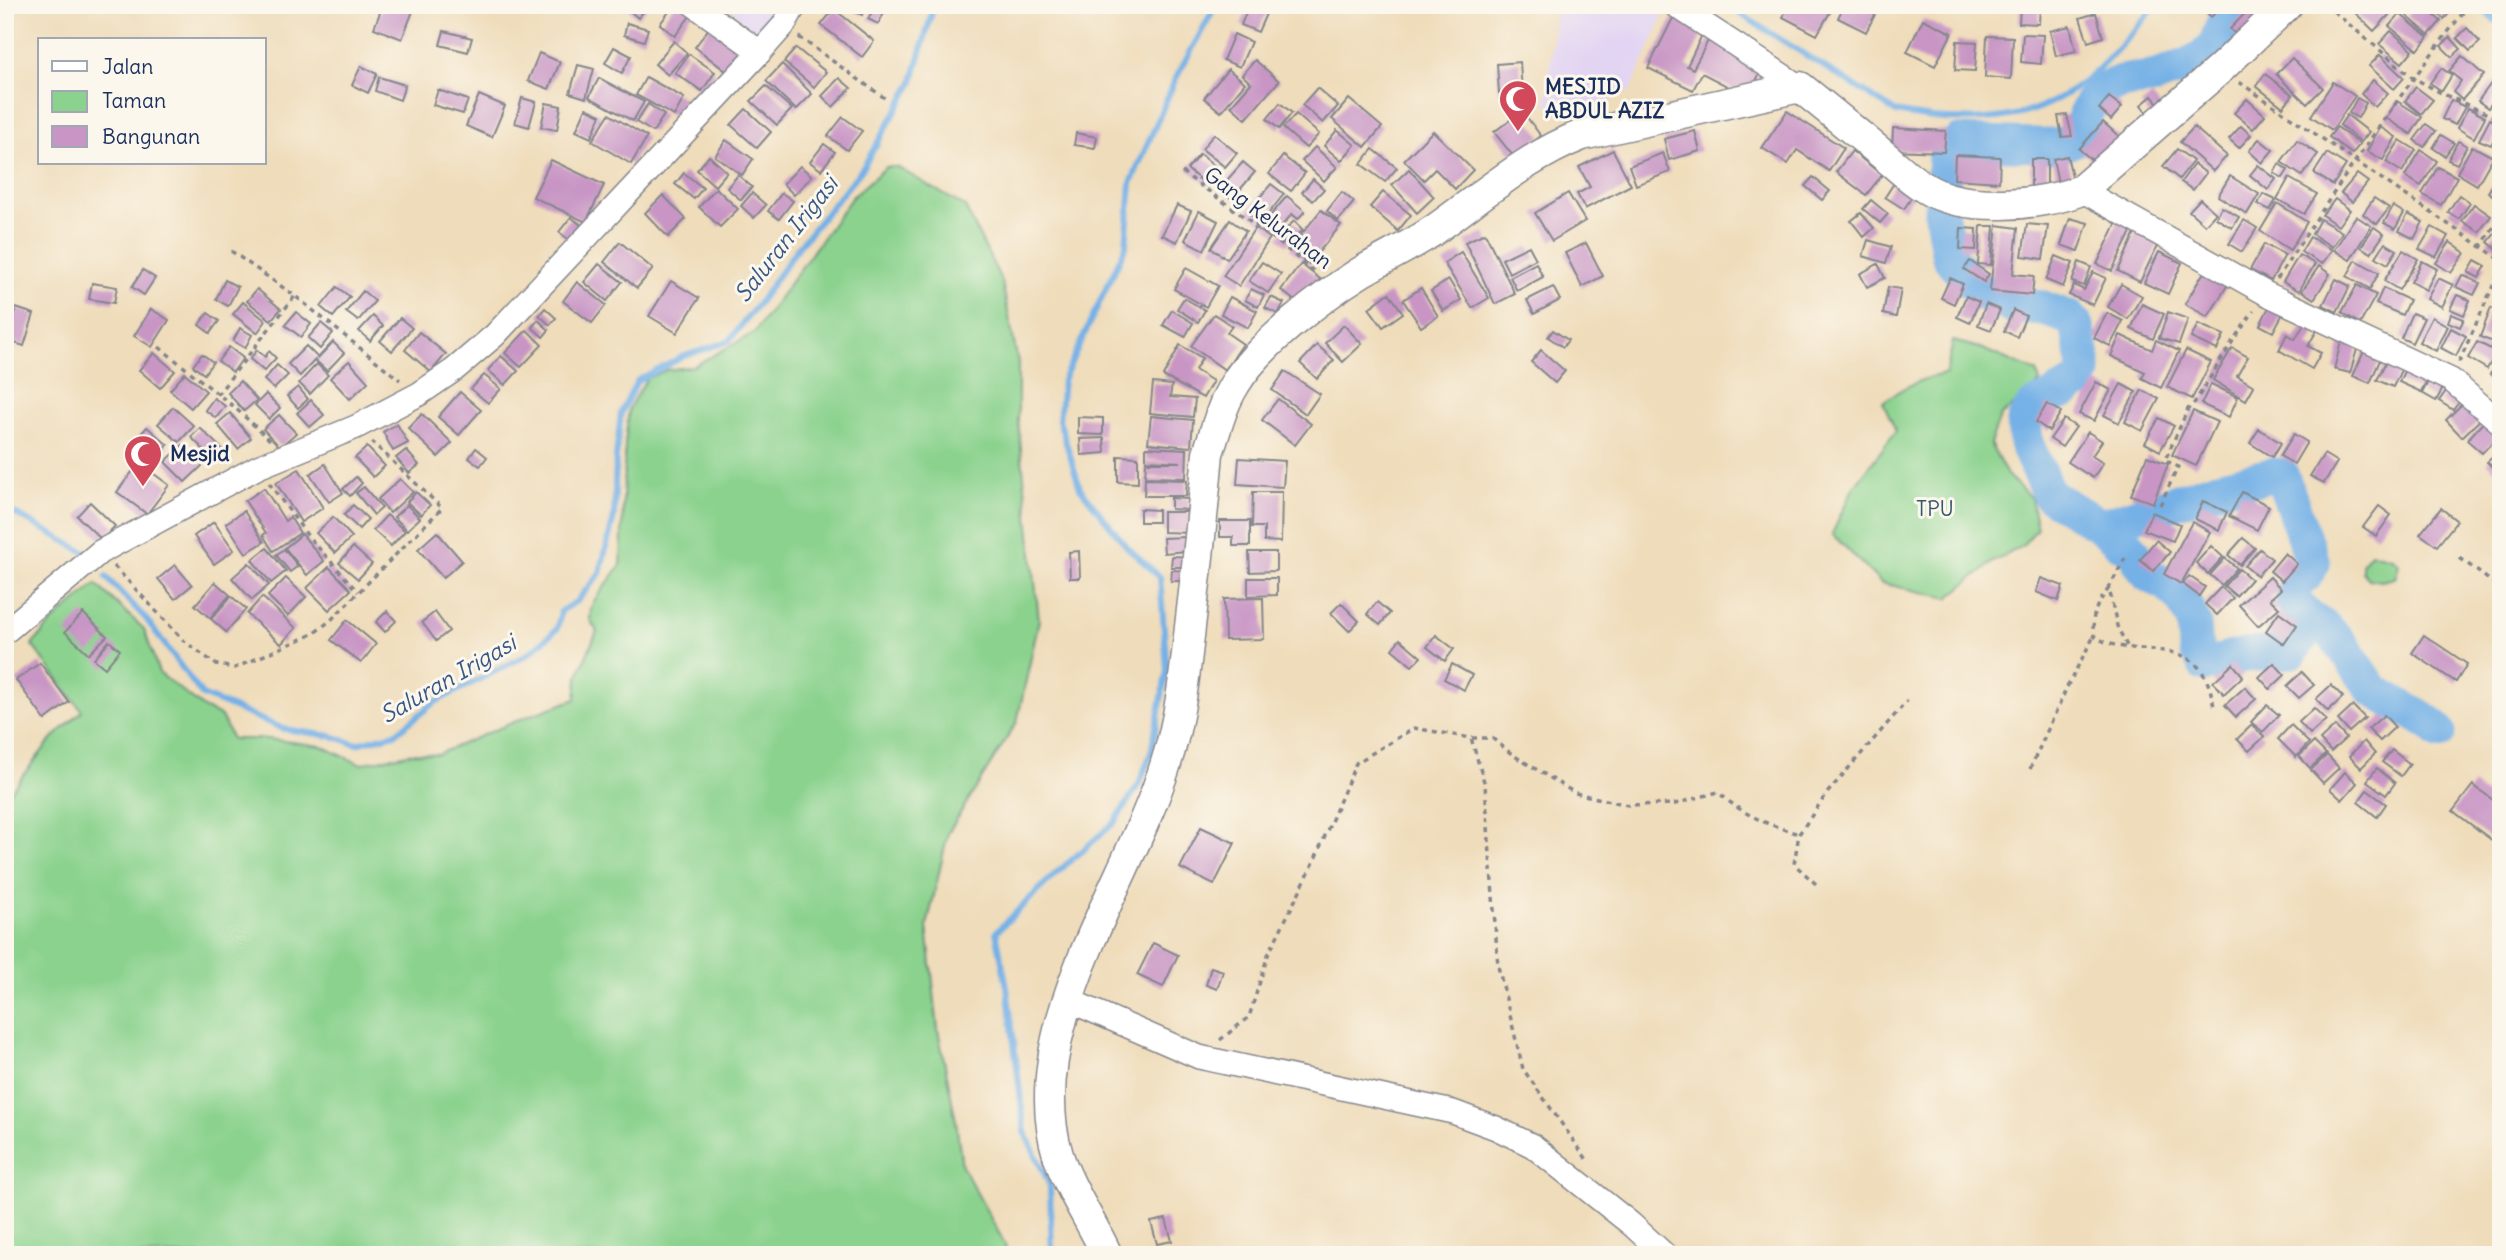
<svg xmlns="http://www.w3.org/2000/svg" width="2506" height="1260" font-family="Delius,sans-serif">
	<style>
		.built { fill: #e2d4f3 }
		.green { fill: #8ad28d; stroke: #528076; stroke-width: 2 }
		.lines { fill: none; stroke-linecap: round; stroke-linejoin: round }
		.stream { stroke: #74b1e6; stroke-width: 6 }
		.river { stroke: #74b1e6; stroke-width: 35 }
		.building { fill: #c895c5 }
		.minor-casing { stroke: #85868c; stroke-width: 26 }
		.major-casing { stroke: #85868c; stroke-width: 33 }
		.path { stroke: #85868c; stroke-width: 3.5; stroke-dasharray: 5 5; stroke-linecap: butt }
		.minor { stroke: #fff; stroke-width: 23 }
		.major { stroke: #fff; stroke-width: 30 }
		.labels { text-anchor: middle; stroke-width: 6; stroke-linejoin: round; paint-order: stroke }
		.poi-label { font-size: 21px; font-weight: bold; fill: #1b2f5e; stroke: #fbf7ec; text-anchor: start }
		.street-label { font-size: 21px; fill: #1b2f5e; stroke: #fbf7ec }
		.park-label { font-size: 21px; fill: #37586a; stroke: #fbf7ec }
		.water-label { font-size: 23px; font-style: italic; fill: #365687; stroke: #fbf7ec }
	</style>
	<rect width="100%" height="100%" fill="#fbf7ec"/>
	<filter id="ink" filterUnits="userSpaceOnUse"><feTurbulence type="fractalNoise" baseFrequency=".0143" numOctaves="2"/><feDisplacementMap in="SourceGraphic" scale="14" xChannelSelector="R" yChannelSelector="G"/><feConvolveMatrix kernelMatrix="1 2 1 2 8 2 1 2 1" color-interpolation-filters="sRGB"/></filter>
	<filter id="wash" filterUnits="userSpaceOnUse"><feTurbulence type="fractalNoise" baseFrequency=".00686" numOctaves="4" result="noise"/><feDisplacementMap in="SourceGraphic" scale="28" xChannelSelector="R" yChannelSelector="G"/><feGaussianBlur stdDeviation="1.57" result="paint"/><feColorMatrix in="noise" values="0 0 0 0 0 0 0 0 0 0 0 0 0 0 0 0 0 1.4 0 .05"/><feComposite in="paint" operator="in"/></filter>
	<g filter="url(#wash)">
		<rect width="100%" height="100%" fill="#efdcba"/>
		<g class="built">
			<path d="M 726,5 L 783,5 L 762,40 Z"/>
			<path d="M 1595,5 L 1647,5 L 1663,16 L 1631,90 L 1589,111 L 1546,105 L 1556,9 L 1588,17 Z"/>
		</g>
		<g class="green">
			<path d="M 886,167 L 897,167 L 965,207 L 1002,282 L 1018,362 L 1018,420 L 1039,620 L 1017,722 L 948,833 L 927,926 L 938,1030 L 956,1121 L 962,1166 L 1005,1244 L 1007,1255 L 5,1255 L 5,798 L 51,740 L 82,711 L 32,645 L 53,621 L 96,584 L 144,629 L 159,673 L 205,709 L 221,716 L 232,739 L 269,739 L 321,746 L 360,764 L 412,753 L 438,754 L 528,716 L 576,699 L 578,676 L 597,631 L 590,620 L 591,608 L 594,601 L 621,565 L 625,444 L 629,408 L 647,378 L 667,370 L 694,366 L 754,333 L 852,197 Z"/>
			<path d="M 1953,341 L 1980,348 L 2037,372 L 2040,382 L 2031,393 L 2001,415 L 1990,444 L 2007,475 L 2031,498 L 2037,529 L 2021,547 L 1993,562 L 1948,598 L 1881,583 L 1832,534 L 1853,488 L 1896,431 L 1883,402 C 1903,387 1921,378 1946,374 Z"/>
			<path d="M 2371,553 L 2392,558 L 2399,564 L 2395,578 L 2381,581 L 2368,579 L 2362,572 L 2362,564 Z"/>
		</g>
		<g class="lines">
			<g class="stream">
				<path d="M 1726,5 L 1896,112 C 1941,122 2008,125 2050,103 C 2062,97 2076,88 2086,80 C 2109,62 2136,27 2157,5"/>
				<path d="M 5,508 L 86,553"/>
				<path d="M 106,577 L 146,619 L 202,695 L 284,729 L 331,736 L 356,744 L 395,734 L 435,702 L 527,655 L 557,629 L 561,611 L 577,601 L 600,573 L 614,517 L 616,456 L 621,413 L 637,381 L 684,356 L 729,341 L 761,300 L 796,250 L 862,169 L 912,84 L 934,5"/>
				<path d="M 1052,1255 L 1050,1186 L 1025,1132 L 1007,987 L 996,932 L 1053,876 L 1114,823 L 1139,784 L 1151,753 L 1167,670 L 1160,577 L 1127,547 L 1080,488 L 1059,420 L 1063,380 L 1126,246 L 1131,183 L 1175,80 L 1216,5"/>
			</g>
			<g class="river">
				<path d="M 2234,5 C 2219,19 2223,43 2205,55 C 2193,64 2171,72 2156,77 C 2144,80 2130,79 2119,83 C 2094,91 2082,111 2082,136 L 2060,146 L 1960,142 L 1945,160 L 1941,211 L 1949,257 L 1964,276 L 1986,295 L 2009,305 L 2043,308 L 2070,318 L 2077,326 L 2084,362 L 2084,373 L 2078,383 L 2032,408 L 2024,421 L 2026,443 L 2049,495 L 2101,526 L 2218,488 L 2271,475 L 2282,476 L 2313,563 L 2305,576 L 2297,582 L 2293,601 L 2312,620 L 2326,628 L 2342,645 L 2373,690 L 2433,725 L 2439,732"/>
				<path d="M 2499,5 L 2501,7"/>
				<path d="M 2101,526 L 2122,544 L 2130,547 L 2148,575 L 2169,585 L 2183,601 L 2194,623 L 2196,649 L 2205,665 L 2245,655 L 2292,651 L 2312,620"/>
			</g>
		</g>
		<g id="blocks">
			<g class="building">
				<path d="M 383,5 L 398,5 L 413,11 L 402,39 L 374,28 Z"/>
				<path d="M 623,5 L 649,5 L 638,18 Z"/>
				<path d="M 674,5 L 684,5 L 693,12 L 675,36 L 660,24 Z"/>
				<path d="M 842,5 L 866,5 L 862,15 Z"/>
				<path d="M 876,5 L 887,8 L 878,24 L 868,19 Z"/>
				<path d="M 1249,5 L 1269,7 L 1258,32 L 1241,25 Z"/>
				<path d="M 1789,5 L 1830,5 L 1833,7 L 1817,35 L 1783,17 Z"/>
				<path d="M 1844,5 L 1880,5 L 1866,32 L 1838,18 Z"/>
				<path d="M 2020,5 L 2040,5 L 2039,24 L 2019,23 Z"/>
				<path d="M 2199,5 L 2223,5 L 2211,17 Z"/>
				<path d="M 2347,5 L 2379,5 L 2389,15 L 2374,31 Z"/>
				<path d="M 2416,5 L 2422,5 L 2441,21 L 2429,35 L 2407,16 Z"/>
				<path d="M 2428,5 L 2457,5 L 2444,19 Z"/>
				<path d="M 2252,6 L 2267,21 L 2245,43 L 2230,29 Z"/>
				<path d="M 834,9 L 874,41 L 862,57 L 821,25 Z"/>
				<path d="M 2096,13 L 2103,37 L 2088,42 L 2080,18 Z"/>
				<path d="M 2400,14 L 2428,37 L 2418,50 L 2389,26 Z"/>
				<path d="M 1674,16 L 1704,31 L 1687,66 L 1693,69 L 1710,37 L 1764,65 L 1748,97 L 1702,73 L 1693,90 L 1648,68 Z"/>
				<path d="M 1923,19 L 1952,33 L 1935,66 L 1907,52 Z"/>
				<path d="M 627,23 L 648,29 L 644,41 L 624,35 Z"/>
				<path d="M 2070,26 L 2076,51 L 2056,56 L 2050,31 Z"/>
				<path d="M 710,27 L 746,55 L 731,75 L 695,47 Z"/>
				<path d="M 2467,28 L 2480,42 L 2470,51 L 2457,38 Z"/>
				<path d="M 444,31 L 472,38 L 468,52 L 440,45 Z"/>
				<path d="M 2391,31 L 2413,50 L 2402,63 L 2379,44 Z"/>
				<path d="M 1234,34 L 1251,42 L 1240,67 L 1223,60 Z"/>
				<path d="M 2023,34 L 2043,35 L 2041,64 L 2021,62 Z"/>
				<path d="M 1987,36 L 2013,37 L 2011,79 L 1985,77 Z"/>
				<path d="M 2450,37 L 2461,49 L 2452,57 L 2441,46 Z"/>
				<path d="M 674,41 L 687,53 L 668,75 L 655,64 Z"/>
				<path d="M 1957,41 L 1977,42 L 1975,71 L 1955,70 Z"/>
				<path d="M 614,47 L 631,56 L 622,73 L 605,63 Z"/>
				<path d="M 796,48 L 826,72 L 814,87 L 784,62 Z"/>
				<path d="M 539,53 L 560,62 L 549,89 L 528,81 Z"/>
				<path d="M 689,54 L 715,72 L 702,91 L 675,73 Z"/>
				<path d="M 2380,55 L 2404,78 L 2394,89 L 2369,66 Z"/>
				<path d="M 2462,56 L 2484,75 L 2462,100 L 2453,92 L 2461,81 L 2449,71 Z"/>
				<path d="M 2292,58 L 2323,88 L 2307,104 L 2276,74 Z"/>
				<path d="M 1255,60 L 1279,81 L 1246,119 L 1231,106 L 1251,83 L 1242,75 Z"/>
				<path d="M 1520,62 L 1522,92 L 1499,93 L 1497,64 Z"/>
				<path d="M 782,64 L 812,94 L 796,110 L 766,81 Z"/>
				<path d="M 578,65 L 594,69 L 586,98 L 570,93 Z"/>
				<path d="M 361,66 L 377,74 L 368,93 L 352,85 Z"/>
				<path d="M 2441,68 L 2452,75 L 2442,91 L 2430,83 Z"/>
				<path d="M 1228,69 L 1245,83 L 1221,112 L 1204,98 Z"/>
				<path d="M 2265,74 L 2293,95 L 2283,107 L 2256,86 Z"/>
				<path d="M 379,77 L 405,85 L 400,100 L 375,91 Z"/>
				<path d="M 646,77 L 684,98 L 674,116 L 636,95 Z"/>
				<path d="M 599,78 L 644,102 L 633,121 L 589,97 Z"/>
				<path d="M 839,78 L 851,88 L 833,107 L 822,96 Z"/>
				<path d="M 2373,80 L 2388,93 L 2375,107 L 2361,94 Z"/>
				<path d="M 2333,82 L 2355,96 L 2332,130 L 2311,116 Z"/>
				<path d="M 2492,82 L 2501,88 L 2501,90 L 2488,108 L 2478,101 Z"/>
				<path d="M 766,86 L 792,109 L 777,125 L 751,101 Z"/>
				<path d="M 2416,87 L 2433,100 L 2421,114 L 2405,101 Z"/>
				<path d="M 1317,88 L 1338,106 L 1323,123 L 1302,105 Z"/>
				<path d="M 438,90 L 468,100 L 463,114 L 433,105 Z"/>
				<path d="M 2501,94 L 2501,113 L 2493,108 Z"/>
				<path d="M 479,95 L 505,106 L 492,137 L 466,126 Z"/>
				<path d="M 2152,96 L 2164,110 L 2153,120 L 2141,105 Z"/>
				<path d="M 2109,97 L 2122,107 L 2111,120 L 2099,109 Z"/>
				<path d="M 522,98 L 536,102 L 529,127 L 515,123 Z"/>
				<path d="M 2357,98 L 2366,103 L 2358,118 L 2349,113 Z"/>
				<path d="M 1349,99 L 1382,127 L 1365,147 L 1332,119 Z"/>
				<path d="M 2247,99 L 2265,115 L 2253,129 L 2234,113 Z"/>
				<path d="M 2451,100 L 2465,107 L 2455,125 L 2442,119 Z"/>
				<path d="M 2397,101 L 2422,117 L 2411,134 L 2386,118 Z"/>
				<path d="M 546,103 L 561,106 L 557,130 L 541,127 Z"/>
				<path d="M 1280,103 L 1292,113 L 1279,129 L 1267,119 Z"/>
				<path d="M 648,104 L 664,115 L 653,132 L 636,122 Z"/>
				<path d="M 586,108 L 601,115 L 591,138 L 576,131 Z"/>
				<path d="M 2468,108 L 2485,117 L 2474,138 L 2457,128 Z"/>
				<path d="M 746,109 L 771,132 L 757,148 L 731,125 Z"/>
				<path d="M 1522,111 L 1541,136 L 1514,157 L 1494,132 Z"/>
				<path d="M 1787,111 L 1844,148 L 1829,171 L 1797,150 L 1788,164 L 1762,148 Z"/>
				<path d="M 609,114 L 647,137 L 631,164 L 592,141 Z"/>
				<path d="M 1296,114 L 1319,134 L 1306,148 L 1283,128 Z"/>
				<path d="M 2067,115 L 2072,136 L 2062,137 L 2058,116 Z"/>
				<path d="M 2347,115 L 2369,132 L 2361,142 L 2340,125 Z"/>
				<path d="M 843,117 L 862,131 L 847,150 L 828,136 Z"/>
				<path d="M 2490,119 L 2501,125 L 2491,145 L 2479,140 Z"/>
				<path d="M 2103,122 L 2124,141 L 2100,167 L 2079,149 Z"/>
				<path d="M 2426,124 L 2436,131 L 2424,147 L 2414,140 Z"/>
				<path d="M 2241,126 L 2251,135 L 2239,148 L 2229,139 Z"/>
				<path d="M 2194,127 L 2227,156 L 2213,171 L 2180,142 Z"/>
				<path d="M 2337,127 L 2360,144 L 2352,154 L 2329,137 Z"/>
				<path d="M 2380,127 L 2396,137 L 2383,160 L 2367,151 Z"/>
				<path d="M 1893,128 L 1946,131 L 1944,152 L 1892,150 Z"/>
				<path d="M 1337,130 L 1355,145 L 1341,161 L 1324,146 Z"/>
				<path d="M 1433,131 L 1473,170 L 1455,189 L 1435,169 L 1424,180 L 1404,160 Z"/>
				<path d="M 1695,131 L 1700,151 L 1669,160 L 1664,139 Z"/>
				<path d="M 1076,133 L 1097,137 L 1095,148 L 1074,145 Z"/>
				<path d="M 1214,134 L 1237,153 L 1225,167 L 1202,149 Z"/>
				<path d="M 2441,135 L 2454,143 L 2445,156 L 2433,148 Z"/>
				<path d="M 2259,139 L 2273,150 L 2262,163 L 2249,151 Z"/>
				<path d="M 726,140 L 753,159 L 742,175 L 715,156 Z"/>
				<path d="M 2297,140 L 2318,154 L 2302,176 L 2281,162 Z"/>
				<path d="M 2400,140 L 2416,150 L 2402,172 L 2386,162 Z"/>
				<path d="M 2458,141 L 2467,146 L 2457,164 L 2448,160 Z"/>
				<path d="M 824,144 L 835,152 L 821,170 L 810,162 Z"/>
				<path d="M 2472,146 L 2493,157 L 2477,185 L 2457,173 Z"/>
				<path d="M 1315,147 L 1337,167 L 1324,181 L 1302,161 Z"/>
				<path d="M 1373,149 L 1397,168 L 1385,182 L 1361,164 Z"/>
				<path d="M 2177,149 L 2193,161 L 2179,179 L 2163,166 Z"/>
				<path d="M 1613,150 L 1631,185 L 1585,209 L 1577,194 L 1590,187 L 1579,167 Z"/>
				<path d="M 2421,150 L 2437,161 L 2421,186 L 2405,176 Z"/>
				<path d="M 1852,151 L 1882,175 L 1866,195 L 1836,172 Z"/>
				<path d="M 1663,153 L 1670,172 L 1636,185 L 1629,166 Z"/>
				<path d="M 2327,153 L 2346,165 L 2333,185 L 2314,173 Z"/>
				<path d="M 1200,154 L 1221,171 L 1208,186 L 1187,169 Z"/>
				<path d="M 1955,155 L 2000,157 L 1999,182 L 1954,179 Z"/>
				<path d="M 709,156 L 727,172 L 715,186 L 697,170 Z"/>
				<path d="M 1283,156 L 1305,173 L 1291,191 L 1269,174 Z"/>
				<path d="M 2067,156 L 2073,180 L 2058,183 L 2053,159 Z"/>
				<rect x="2031" y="159" width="16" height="27"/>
				<path d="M 551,160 L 604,185 L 586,222 L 533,197 Z"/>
				<path d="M 1243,162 L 1255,172 L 1232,199 L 1220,188 Z"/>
				<path d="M 2194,164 L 2206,173 L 2193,190 L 2181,182 Z"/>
				<path d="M 2279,164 L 2288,170 L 2283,178 L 2274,173 Z"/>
				<path d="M 2258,165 L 2276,179 L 2268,190 L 2250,175 Z"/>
				<path d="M 800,166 L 812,176 L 794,195 L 783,184 Z"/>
				<path d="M 2438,167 L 2457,177 L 2441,205 L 2422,194 Z"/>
				<path d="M 1409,169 L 1434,197 L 1417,213 L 1392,185 Z"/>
				<path d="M 2501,172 L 2501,201 L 2488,192 Z"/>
				<path d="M 684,173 L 703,188 L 694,199 L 675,184 Z"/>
				<path d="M 2357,174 L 2368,182 L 2352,202 L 2341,193 Z"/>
				<path d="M 738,175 L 752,187 L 741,200 L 727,188 Z"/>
				<path d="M 2230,176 L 2259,194 L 2247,214 L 2218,196 Z"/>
				<path d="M 1813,177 L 1830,191 L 1822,200 L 1805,186 Z"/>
				<path d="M 2289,178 L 2317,194 L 2304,214 L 2277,199 Z"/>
				<path d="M 1313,179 L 1324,189 L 1313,201 L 1302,192 Z"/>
				<path d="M 1896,180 L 1915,192 L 1904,209 L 1885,197 Z"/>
				<path d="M 1271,184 L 1284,194 L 1261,223 L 1247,212 Z"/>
				<path d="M 716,188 L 738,209 L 720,227 L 699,207 Z"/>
				<path d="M 1342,192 L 1354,202 L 1338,221 L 1327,211 Z"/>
				<path d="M 1383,192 L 1411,215 L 1398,231 L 1370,207 Z"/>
				<path d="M 752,193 L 766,205 L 754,218 L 741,206 Z"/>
				<path d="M 782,193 L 793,201 L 779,219 L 768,211 Z"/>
				<path d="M 1568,193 L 1585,221 L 1552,241 L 1535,213 Z"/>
				<path d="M 2263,194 L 2276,200 L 2270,210 L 2258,204 Z"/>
				<path d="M 663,195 L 686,219 L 668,237 L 645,213 Z"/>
				<path d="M 2459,195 L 2470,203 L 2459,219 L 2448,212 Z"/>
				<path d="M 1287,196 L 1305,211 L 1298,219 L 1292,214 L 1275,234 L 1263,224 Z"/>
				<path d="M 2374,198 L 2389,208 L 2377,224 L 2363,214 Z"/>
				<path d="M 2200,199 L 2216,213 L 2205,225 L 2189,211 Z"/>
				<path d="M 2335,199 L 2350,210 L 2338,226 L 2322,215 Z"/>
				<path d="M 1871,200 L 1888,214 L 1880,223 L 1863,209 Z"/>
				<path d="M 2277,203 L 2307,222 L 2290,250 L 2260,231 Z"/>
				<path d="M 2474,204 L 2491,216 L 2479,232 L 2462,221 Z"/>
				<path d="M 1177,205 L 1191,211 L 1177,242 L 1162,235 Z"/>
				<path d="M 2393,206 L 2404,213 L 2395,229 L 2384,223 Z"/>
				<path d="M 2222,207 L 2239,217 L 2232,228 L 2216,218 Z"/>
				<path d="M 1321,210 L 1341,225 L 1309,264 L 1290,249 Z"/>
				<path d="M 1199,211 L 1218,221 L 1204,250 L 1185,240 Z"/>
				<path d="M 1861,213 L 1874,228 L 1864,237 L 1851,221 Z"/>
				<path d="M 2408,214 L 2423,222 L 2414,239 L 2399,231 Z"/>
				<path d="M 2356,216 L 2371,226 L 2350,260 L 2334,250 Z"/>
				<path d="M 571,217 L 581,225 L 569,240 L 559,232 Z"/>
				<path d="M 2070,218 L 2088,223 L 2078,251 L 2061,245 Z"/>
				<path d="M 2320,219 L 2342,232 L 2332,247 L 2312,234 Z"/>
				<path d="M 1230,220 L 1246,231 L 1227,259 L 1211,248 Z"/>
				<path d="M 2118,220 L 2133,228 L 2112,271 L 2097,264 Z"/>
				<path d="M 2244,220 L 2257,228 L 2242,252 L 2229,244 Z"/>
				<path d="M 1294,221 L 1303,230 L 1287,245 L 1278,237 Z"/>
				<path d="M 2027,224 L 2048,226 L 2043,259 L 2022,256 Z"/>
				<path d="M 1997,225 L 2018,228 L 2013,274 L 2034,276 L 2032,295 L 1990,291 Z"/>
				<path d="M 1981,226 L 1994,226 L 1991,265 L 1978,264 Z"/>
				<path d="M 2501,226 L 2501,253 L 2488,242 Z"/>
				<path d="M 2374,227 L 2384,234 L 2371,253 L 2361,247 Z"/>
				<path d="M 2432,227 L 2448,236 L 2436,257 L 2419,249 Z"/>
				<path d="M 1255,228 L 1270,238 L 1239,286 L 1223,276 Z"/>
				<path d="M 1961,228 L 1977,229 L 1976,250 L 1960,249 Z"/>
				<path d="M 2137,229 L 2160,240 L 2140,282 L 2118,271 Z"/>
				<path d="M 1485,233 L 1515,294 L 1495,304 L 1465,242 Z"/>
				<path d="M 2310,237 L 2332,250 L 2322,264 L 2301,252 Z"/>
				<path d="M 1868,240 L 1891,247 L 1886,263 L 1863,256 Z"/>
				<path d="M 620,242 L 653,269 L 637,288 L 604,262 Z"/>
				<path d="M 2450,242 L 2465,253 L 2451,273 L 2436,263 Z"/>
				<path d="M 1586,243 L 1603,276 L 1582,287 L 1565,253 Z"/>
				<path d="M 2385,243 L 2397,250 L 2388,264 L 2376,257 Z"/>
				<path d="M 2264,244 L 2285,255 L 2271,281 L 2250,270 Z"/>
				<path d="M 1529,246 L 1536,259 L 1509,273 L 1502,259 Z"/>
				<path d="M 2403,250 L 2418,259 L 2399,290 L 2384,281 Z"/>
				<path d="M 1461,252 L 1489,298 L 1472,308 L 1444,263 Z"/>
				<path d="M 2159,252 L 2182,263 L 2168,294 L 2144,283 Z"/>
				<path d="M 2299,255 L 2315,264 L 2299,291 L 2283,282 Z"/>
				<path d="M 2056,256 L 2073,263 L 2063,287 L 2046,280 Z"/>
				<path d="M 2356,260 L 2379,273 L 2370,289 L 2347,276 Z"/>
				<path d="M 2475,260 L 2486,266 L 2479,278 L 2468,272 Z"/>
				<path d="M 1970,261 L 1989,274 L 1984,282 L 1964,269 Z"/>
				<path d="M 2422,261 L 2437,269 L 2426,290 L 2411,282 Z"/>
				<path d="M 1262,262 L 1281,274 L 1268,293 L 1249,281 Z"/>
				<path d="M 2079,262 L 2091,267 L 2084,286 L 2072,282 Z"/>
				<path d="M 1536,263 L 1543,277 L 1517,291 L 1510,277 Z"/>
				<path d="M 599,264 L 622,282 L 607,301 L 584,282 Z"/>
				<path d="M 1301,264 L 1320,279 L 1300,305 L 1281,290 Z"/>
				<path d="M 1878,264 L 1885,278 L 1867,287 L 1860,274 Z"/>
				<path d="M 2319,266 L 2330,274 L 2314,299 L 2302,291 Z"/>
				<path d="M 2207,267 L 2230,281 L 2208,317 L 2185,304 Z"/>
				<path d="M 1186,268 L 1218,286 L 1206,307 L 1174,289 Z"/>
				<path d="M 143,270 L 155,278 L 144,295 L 132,287 Z"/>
				<path d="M 2093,272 L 2106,278 L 2093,305 L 2069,295 L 2074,285 L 2084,290 Z"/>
				<path d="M 2462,275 L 2480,283 L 2474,295 L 2456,287 Z"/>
				<path d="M 1950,278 L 1963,284 L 1954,304 L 1941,298 Z"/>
				<path d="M 2438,278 L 2453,285 L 2442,307 L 2427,299 Z"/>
				<path d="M 2336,279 L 2350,286 L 2337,312 L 2323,305 Z"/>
				<path d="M 225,280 L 238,287 L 228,306 L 216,299 Z"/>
				<path d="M 1449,280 L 1461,300 L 1443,311 L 1431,291 Z"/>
				<path d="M 671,281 L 699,298 L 677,333 L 649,316 Z"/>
				<path d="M 577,282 L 606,305 L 592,323 L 563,301 Z"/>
				<path d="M 92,283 L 117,287 L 114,303 L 89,299 Z"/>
				<path d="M 2121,284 L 2142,296 L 2128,319 L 2108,307 Z"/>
				<path d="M 2357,285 L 2376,295 L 2360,324 L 2342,312 Z"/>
				<path d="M 337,287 L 350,297 L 333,317 L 321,307 Z"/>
				<path d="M 1553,287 L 1560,300 L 1534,314 L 1527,300 Z"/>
				<path d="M 1888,287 L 1901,289 L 1896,317 L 1883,314 Z"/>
				<path d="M 1421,288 L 1438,316 L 1421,327 L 1403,300 Z"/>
				<path d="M 2383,288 L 2409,300 L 2402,315 L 2376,304 Z"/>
				<path d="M 257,289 L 281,309 L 271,320 L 247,301 Z"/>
				<path d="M 1251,289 L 1264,295 L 1258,307 L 1245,300 Z"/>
				<path d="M 363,291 L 375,301 L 358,321 L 346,312 Z"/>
				<path d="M 1389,293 L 1403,313 L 1383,327 L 1369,308 Z"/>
				<path d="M 2457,295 L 2470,300 L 2464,315 L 2450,309 Z"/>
				<path d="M 1966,296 L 1979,302 L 1970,323 L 1957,317 Z"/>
				<path d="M 1230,297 L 1257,311 L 1248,328 L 1221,314 Z"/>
				<path d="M 1271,297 L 1284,303 L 1278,314 L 1265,308 Z"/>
				<path d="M 1184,298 L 1205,310 L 1198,322 L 1177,309 Z"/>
				<path d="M 2272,301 L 2286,308 L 2273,332 L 2260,325 Z"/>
				<path d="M 243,302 L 266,321 L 257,333 L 233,314 Z"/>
				<path d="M 1986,304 L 2000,310 L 1991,330 L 1978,325 Z"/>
				<path d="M 2142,304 L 2164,314 L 2153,339 L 2131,329 Z"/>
				<path d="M 16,308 L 34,314 L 24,346 L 5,340 Z"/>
				<path d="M 545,308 L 556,318 L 550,325 L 539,315 Z"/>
				<path d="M 2491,308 L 2501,312 L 2501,345 L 2480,337 Z"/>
				<path d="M 151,309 L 169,320 L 152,347 L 134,336 Z"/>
				<path d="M 1172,310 L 1193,323 L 1185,337 L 1163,325 Z"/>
				<path d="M 2013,310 L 2026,316 L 2017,337 L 2004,331 Z"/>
				<path d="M 296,312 L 311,324 L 301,337 L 285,325 Z"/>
				<path d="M 2168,312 L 2188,319 L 2179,344 L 2159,338 Z"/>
				<path d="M 208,313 L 219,321 L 210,333 L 199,325 Z"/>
				<path d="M 2107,313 L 2123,321 L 2110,346 L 2094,338 Z"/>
				<path d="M 2412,313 L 2424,318 L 2412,343 L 2401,338 Z"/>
				<path d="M 1214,314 L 1232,326 L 1227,333 L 1243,344 L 1225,370 L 1191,346 Z"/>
				<path d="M 2451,314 L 2464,319 L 2460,327 L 2448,322 Z"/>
				<path d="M 373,316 L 383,326 L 370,341 L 359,331 Z"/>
				<path d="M 2432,317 L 2448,326 L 2436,351 L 2419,342 Z"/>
				<path d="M 400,318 L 412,328 L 392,351 L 380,341 Z"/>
				<path d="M 2308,318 L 2320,325 L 2308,346 L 2321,353 L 2312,369 L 2279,350 L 2287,334 L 2295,339 Z"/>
				<path d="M 538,320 L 549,330 L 543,337 L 532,327 Z"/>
				<path d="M 321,323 L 333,333 L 320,349 L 308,338 Z"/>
				<path d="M 2198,324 L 2224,335 L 2217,350 L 2191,338 Z"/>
				<path d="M 1344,325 L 1362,344 L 1343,362 L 1325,343 Z"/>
				<path d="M 240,328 L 252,335 L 245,348 L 233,341 Z"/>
				<path d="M 2451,328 L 2466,336 L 2456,356 L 2441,348 Z"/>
				<path d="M 527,330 L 542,345 L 521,367 L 505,353 Z"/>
				<path d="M 1553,330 L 1568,340 L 1563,347 L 1548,337 Z"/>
				<path d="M 419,332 L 446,354 L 431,372 L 405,350 Z"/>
				<path d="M 2120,335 L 2152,350 L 2156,340 L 2179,351 L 2161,388 L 2142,378 L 2145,372 L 2111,356 Z"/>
				<path d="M 333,342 L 344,353 L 327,371 L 315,360 L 300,376 L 288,364 L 306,346 L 318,358 Z"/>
				<path d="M 2341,342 L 2358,346 L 2350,373 L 2334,369 Z"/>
				<path d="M 2477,342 L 2497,352 L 2487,369 L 2468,358 Z"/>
				<path d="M 1180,345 L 1202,358 L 1195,370 L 1213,381 L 1203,398 L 1163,376 Z"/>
				<path d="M 1317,345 L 1334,360 L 1317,379 L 1300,363 Z"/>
				<path d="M 229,347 L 243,358 L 233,372 L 218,361 Z"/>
				<path d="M 2232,348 L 2248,357 L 2237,376 L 2254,386 L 2246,400 L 2213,380 Z"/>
				<path d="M 257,350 L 265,357 L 269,351 L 276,358 L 264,371 L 250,359 Z"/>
				<path d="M 1541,350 L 1565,371 L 1555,383 L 1531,362 Z"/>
				<path d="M 2186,350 L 2211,362 L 2192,399 L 2167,387 Z"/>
				<path d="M 2364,351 L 2381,358 L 2370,383 L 2353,376 Z"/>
				<path d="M 154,353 L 175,371 L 160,388 L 139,370 Z"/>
				<path d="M 202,354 L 213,362 L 204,374 L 193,366 Z"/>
				<path d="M 501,356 L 518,371 L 505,385 L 488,370 Z"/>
				<path d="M 2388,357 L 2404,364 L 2393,387 L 2377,380 Z"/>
				<path d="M 349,361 L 368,382 L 350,399 L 330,378 Z"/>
				<path d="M 2501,361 L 2501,382 L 2490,374 Z"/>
				<path d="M 317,364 L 328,375 L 310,394 L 299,383 Z"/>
				<path d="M 277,365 L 288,375 L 274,389 L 264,380 Z"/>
				<path d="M 2407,365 L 2429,376 L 2421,392 L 2399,382 Z"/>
				<path d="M 1285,371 L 1320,394 L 1306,414 L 1272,390 Z"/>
				<path d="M 185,373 L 206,391 L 191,408 L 170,390 Z"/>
				<path d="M 2433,373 L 2447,381 L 2436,401 L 2422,393 Z"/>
				<path d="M 484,375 L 501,389 L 488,403 L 471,389 Z"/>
				<path d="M 240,381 L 257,400 L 244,411 L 228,393 Z"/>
				<path d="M 2096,382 L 2111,390 L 2094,421 L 2079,414 Z"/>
				<path d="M 1153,383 L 1172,385 L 1170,397 L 1195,399 L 1193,417 L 1150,413 Z"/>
				<path d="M 2121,384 L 2136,392 L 2119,423 L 2104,415 Z"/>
				<path d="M 2211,384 L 2238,397 L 2229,417 L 2201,404 Z"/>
				<path d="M 2451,384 L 2465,394 L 2453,410 L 2439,401 Z"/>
				<path d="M 298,387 L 308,399 L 298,408 L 287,396 Z"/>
				<path d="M 2142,390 L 2159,399 L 2142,431 L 2125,422 Z"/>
				<path d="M 460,392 L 481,410 L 459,435 L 438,417 Z"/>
				<path d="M 266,394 L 280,408 L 269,419 L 255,405 Z"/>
				<path d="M 2470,396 L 2487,413 L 2462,437 L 2446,420 Z"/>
				<path d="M 214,398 L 225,406 L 216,418 L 205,410 Z"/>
				<path d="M 1278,399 L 1311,424 L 1295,445 L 1262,420 Z"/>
				<path d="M 311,400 L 324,415 L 310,427 L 297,413 Z"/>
				<path d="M 2047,404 L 2061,412 L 2049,431 L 2036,422 Z"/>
				<path d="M 173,407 L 194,426 L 179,442 L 158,424 Z"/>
				<path d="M 2193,411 L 2217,422 L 2196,466 L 2172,455 Z"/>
				<path d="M 230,413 L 251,438 L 238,449 L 217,424 Z"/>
				<path d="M 422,414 L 452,443 L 438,457 L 408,428 Z"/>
				<path d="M 279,415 L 296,433 L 280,447 L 263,429 Z"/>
				<path d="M 1151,416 L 1193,420 L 1191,447 L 1148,443 Z"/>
				<path d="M 2489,416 L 2501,433 L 2482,453 L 2467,440 Z"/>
				<path d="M 1078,417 L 1103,418 L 1103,435 L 1078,434 Z"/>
				<path d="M 2159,418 L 2174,426 L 2160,451 L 2145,443 Z"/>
				<path d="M 2064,419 L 2076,427 L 2062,447 L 2050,439 Z"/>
				<path d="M 397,424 L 408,443 L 393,451 L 383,432 Z"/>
				<path d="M 147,427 L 168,445 L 153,462 L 132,444 Z"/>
				<path d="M 200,428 L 223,450 L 213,459 L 191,437 Z"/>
				<path d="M 2259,429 L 2281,443 L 2272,457 L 2250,443 Z"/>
				<path d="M 2088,432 L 2102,441 L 2092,456 L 2103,463 L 2093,478 L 2068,462 Z"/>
				<path d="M 2294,434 L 2307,442 L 2294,464 L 2280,456 Z"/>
				<path d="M 1104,438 L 1105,453 L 1081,455 L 1080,439 Z"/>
				<path d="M 183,445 L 203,465 L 185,482 L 165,462 Z"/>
				<path d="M 367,447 L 385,466 L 373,477 L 355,458 Z"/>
				<path d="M 1146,447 L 1187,449 L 1186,478 L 1145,477 L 1146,462 L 1181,462 L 1146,460 Z"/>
				<path d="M 476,448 L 487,457 L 480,466 L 469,458 Z"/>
				<path d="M 406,450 L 419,465 L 409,473 L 396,458 Z"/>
				<path d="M 2501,450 L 2501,476 L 2487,462 Z"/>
				<path d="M 2324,454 L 2337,462 L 2324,483 L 2310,476 Z"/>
				<path d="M 1118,456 L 1138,457 L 1138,483 L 1118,482 Z"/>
				<path d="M 2147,456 L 2168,464 L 2153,503 L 2131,495 Z"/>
				<path d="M 1239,458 L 1285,461 L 1283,487 L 1237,484 Z"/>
				<path d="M 139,463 L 169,485 L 147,514 L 117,492 Z"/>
				<path d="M 325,464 L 343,493 L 329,502 L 310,474 Z"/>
				<path d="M 299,469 L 323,508 L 301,522 L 276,483 Z"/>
				<path d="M 356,477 L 362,483 L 350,496 L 343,489 Z"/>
				<path d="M 400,479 L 413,492 L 390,513 L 378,499 Z"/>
				<path d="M 1145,479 L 1187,480 L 1186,496 L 1144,496 Z"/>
				<path d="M 364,487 L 382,508 L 374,515 L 356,493 Z"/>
				<path d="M 264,488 L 285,521 L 290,517 L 300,533 L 273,551 L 263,535 L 266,533 L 245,501 Z"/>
				<path d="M 416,492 L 430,505 L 421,515 L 407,502 Z"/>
				<path d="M 1253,492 L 1282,492 L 1281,542 L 1264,541 L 1264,527 L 1252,527 Z"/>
				<path d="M 2242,492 L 2269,506 L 2257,530 L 2229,516 Z"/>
				<path d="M 1171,498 L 1189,499 L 1189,510 L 1171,509 Z"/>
				<path d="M 2203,501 L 2227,512 L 2219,530 L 2195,519 Z"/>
				<path d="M 90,502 L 115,526 L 102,540 L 77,516 Z"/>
				<path d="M 353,505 L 368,519 L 359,529 L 344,515 Z"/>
				<path d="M 407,505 L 420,518 L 407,530 L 394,517 Z"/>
				<path d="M 2379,506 L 2391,515 L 2376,536 L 2363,527 Z"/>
				<path d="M 2441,508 L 2457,521 L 2437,546 L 2420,534 Z"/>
				<path d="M 1140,509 L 1158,510 L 1158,522 L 1140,522 Z"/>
				<path d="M 244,511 L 264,542 L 246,553 L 226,523 Z"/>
				<path d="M 1163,512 L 1191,512 L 1191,533 L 1163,532 Z"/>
				<path d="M 2152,512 L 2180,524 L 2173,541 L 2144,530 Z"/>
				<path d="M 387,515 L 405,531 L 391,546 L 373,530 Z"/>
				<path d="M 333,517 L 352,537 L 335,553 L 316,533 Z"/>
				<path d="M 1220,521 L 1250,521 L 1250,546 L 1233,546 L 1233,537 L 1220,537 Z"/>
				<path d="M 214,522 L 234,550 L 214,564 L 194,536 Z"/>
				<path d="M 2192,522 L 2210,532 L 2181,584 L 2164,574 Z"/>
				<path d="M 437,532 L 462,561 L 443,578 L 418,549 Z"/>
				<path d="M 302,534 L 324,561 L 307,575 L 285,548 Z"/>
				<path d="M 1186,537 L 1187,551 L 1164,553 L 1163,538 Z"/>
				<path d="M 2243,538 L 2255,548 L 2240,565 L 2228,555 Z"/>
				<path d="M 2156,540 L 2170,552 L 2154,571 L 2140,560 Z"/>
				<path d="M 2211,546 L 2223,557 L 2208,574 L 2196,563 Z"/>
				<path d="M 353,547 L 372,564 L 358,579 L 339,563 Z"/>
				<path d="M 267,548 L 286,571 L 271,583 L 252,560 Z"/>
				<path d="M 284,549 L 298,566 L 290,572 L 276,555 Z"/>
				<path d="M 2260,549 L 2272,559 L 2257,576 L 2245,566 Z"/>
				<path d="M 1079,551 L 1080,578 L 1070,578 L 1069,552 Z"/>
				<path d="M 1249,552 L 1276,552 L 1276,571 L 1250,572 Z"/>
				<path d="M 2285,553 L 2297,564 L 2282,581 L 2270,571 Z"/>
				<path d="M 1172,556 L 1190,557 L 1190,567 L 1171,567 Z"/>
				<path d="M 2225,558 L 2237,568 L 2222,585 L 2210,575 Z"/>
				<path d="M 249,563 L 269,585 L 252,600 L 232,578 Z"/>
				<path d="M 175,565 L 192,585 L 175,599 L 158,579 Z"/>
				<path d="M 329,567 L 351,590 L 329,610 L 307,588 Z"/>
				<path d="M 2239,569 L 2251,579 L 2236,596 L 2224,586 Z"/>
				<path d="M 1172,570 L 1190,571 L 1189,581 L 1171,581 Z"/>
				<path d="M 2189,576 L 2205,587 L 2199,596 L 2183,584 Z"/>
				<path d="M 2270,577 L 2281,589 L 2270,599 L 2279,608 L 2258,626 L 2239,605 Z"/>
				<path d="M 286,578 L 306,597 L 288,616 L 268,596 Z"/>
				<path d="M 1248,578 L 1277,578 L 1277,595 L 1248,596 Z"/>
				<path d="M 2041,578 L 2063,586 L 2058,601 L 2036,592 Z"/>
				<path d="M 215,582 L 230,595 L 210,618 L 195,605 Z"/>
				<path d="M 2221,587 L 2233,598 L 2217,615 L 2205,604 Z"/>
				<path d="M 231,596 L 246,609 L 226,632 L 211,619 Z"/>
				<path d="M 262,597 L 296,628 L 281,644 L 247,614 Z"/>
				<path d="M 1263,598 L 1264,639 L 1225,640 L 1224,599 Z"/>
				<path d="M 1377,602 L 1390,613 L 1380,625 L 1367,614 Z"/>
				<path d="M 1341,603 L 1359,621 L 1349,631 L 1331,613 Z"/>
				<path d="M 387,611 L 396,621 L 385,632 L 376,622 Z"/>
				<path d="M 435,612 L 449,631 L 436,641 L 422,622 Z"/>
				<path d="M 2279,612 L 2297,625 L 2284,644 L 2266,631 Z"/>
				<path d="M 83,613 L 107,636 L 89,654 L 65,632 Z"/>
				<path d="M 347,620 L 376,644 L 361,663 L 331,640 Z"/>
				<path d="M 1436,635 L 1454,649 L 1445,661 L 1427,647 Z"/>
				<path d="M 2424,635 L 2467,664 L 2456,682 L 2412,653 Z"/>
				<path d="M 1400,639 L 1421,657 L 1412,666 L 1392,649 Z"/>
				<path d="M 109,641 L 120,650 L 105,668 L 94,659 Z"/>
				<path d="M 40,663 L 69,702 L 45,720 L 16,680 Z"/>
				<path d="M 2274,663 L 2285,675 L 2270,689 L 2259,677 Z"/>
				<path d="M 1452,664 L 1472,675 L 1464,690 L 1444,679 Z"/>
				<path d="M 2233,664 L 2243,676 L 2224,694 L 2213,682 Z"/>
				<path d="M 2302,672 L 2314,685 L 2299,698 L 2287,686 Z"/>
				<path d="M 2331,685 L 2343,697 L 2328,711 L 2316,699 Z"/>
				<path d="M 2245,687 L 2256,699 L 2236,717 L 2225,705 Z"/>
				<path d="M 2267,705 L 2279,715 L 2263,732 L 2251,722 Z"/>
				<path d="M 2353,706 L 2365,718 L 2349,732 L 2338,720 Z"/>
				<path d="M 2314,708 L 2326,720 L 2310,734 L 2299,722 Z"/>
				<path d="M 2384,715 L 2395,727 L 2380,741 L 2368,729 Z"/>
				<path d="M 2252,725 L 2264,737 L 2249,751 L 2237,739 Z"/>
				<path d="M 2291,725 L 2309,743 L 2296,757 L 2278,739 Z"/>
				<path d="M 2335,726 L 2346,738 L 2331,752 L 2320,740 Z"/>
				<path d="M 2364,741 L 2375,754 L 2361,768 L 2349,756 Z"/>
				<path d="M 2314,742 L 2326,754 L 2310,768 L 2299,756 Z"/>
				<path d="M 2392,750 L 2410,764 L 2401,776 L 2382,762 Z"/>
				<path d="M 2327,755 L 2339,768 L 2323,783 L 2311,770 Z"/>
				<path d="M 2377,768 L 2395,783 L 2386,795 L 2367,781 Z"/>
				<path d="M 2345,772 L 2357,783 L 2342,800 L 2330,789 Z"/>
				<path d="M 2473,785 L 2501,806 L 2501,847 L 2453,811 Z"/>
				<path d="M 2367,790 L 2386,804 L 2377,817 L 2358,802 Z"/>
				<path d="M 1201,827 L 1235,843 L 1214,885 L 1180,868 Z"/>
				<path d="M 1153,943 L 1178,955 L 1163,987 L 1137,975 Z"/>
				<path d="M 1211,967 L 1223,971 L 1217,989 L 1206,985 Z"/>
				<path d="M 1166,1219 L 1172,1241 L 1157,1244 L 1151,1222 Z"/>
			</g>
		</g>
	</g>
	<g filter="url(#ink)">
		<use href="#blocks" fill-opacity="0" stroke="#85868c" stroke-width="2"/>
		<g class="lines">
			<defs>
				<g id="minor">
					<path d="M 694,5 L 760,52"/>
					<path d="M 1675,5 L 1800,87"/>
					<path d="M 2081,190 L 2267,294 L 2451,380 L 2501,423"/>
					<path d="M 5,632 L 100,552 L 258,467 L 356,427 L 419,394 L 454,370 L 495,335 L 760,52 L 783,26 L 795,5"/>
					<path d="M 1066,999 L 1199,1057 L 1453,1112 L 1496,1128 L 1533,1146 L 1631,1224 L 1665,1255"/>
				</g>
				<path id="major" d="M 1107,1255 C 1092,1222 1069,1189 1058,1155 C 1019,1029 1130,881 1166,763 C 1180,720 1185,673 1190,627 C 1197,569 1203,511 1208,453 C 1216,430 1222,404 1235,384 C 1257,346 1324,295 1361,272 C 1384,258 1409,247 1431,232 C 1480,198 1525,157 1582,135 L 1800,87 C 1829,110 1858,134 1887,158 C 1899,168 1911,180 1925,188 C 1963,212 2042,206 2081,190 L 2220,69 L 2287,5"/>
			</defs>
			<use href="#minor" class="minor-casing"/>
			<use href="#major" class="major-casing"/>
			<g class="path">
				<path d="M 2326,5 L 2412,77 L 2443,94 L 2501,120"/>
				<path d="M 799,37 L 886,99"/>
				<path d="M 2239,82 L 2501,260"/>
				<path d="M 1182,172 L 1271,236 L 1317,274"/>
				<path d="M 2480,248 L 2501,216"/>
				<path d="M 231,251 L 295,296 L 400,380"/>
				<path d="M 2277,279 C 2338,185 2400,93 2469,5"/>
				<path d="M 159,347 L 233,406 L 270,440"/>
				<path d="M 2459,362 L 2501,268"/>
				<path d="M 217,395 L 295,296"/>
				<path d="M 269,483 L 307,535 L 358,592"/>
				<path d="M 2160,505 L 2178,467 L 2165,460 L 2188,409 L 2195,402 L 2234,339 L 2254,311"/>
				<path d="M 2125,558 L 2109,588 L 2117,626 L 2127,646"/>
				<path d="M 2460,558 L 2501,589"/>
				<path d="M 114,566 L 184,641 L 217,665 L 235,668 L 313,634 L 331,620 L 442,508 L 372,442"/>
				<path d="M 2109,588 C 2096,606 2091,613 2094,636 C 2140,666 2201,623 2214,707"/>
				<path d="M 1472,738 L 1492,738 L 1513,755 L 1575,793 L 1628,805 L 1675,804 L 1718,792 C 1743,815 1766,824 1799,834"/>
				<path d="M 2030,769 L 2068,685 L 2094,636"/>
				<path d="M 1816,884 L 1794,864 L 1799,834 L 1828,792 L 1907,701"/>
				<path d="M 1220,1040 L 1249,1017 L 1268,955 L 1312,866 L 1356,763 L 1414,728 L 1471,738 L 1485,785 L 1498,966 L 1523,1069 L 1588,1161"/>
			</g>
			<use href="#minor" class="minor"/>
			<use href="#major" class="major"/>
		</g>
	</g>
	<defs>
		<symbol id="mosque-pin" viewBox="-11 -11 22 30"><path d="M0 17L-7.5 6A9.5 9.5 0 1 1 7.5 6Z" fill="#d1495b" stroke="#fbf7ec"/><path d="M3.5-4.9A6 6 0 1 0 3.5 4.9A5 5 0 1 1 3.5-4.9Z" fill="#fff"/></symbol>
	</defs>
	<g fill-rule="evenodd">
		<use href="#mosque-pin" x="1496" y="77" width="44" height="60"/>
		<use href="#mosque-pin" x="121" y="432" width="44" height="60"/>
	</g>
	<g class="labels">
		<g class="poi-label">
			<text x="1545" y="94">MESJID<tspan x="1545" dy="24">ABDUL AZIZ</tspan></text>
			<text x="170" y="461">Mesjid</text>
		</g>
		<g class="street-label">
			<text transform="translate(1268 218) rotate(37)" y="7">Gang Kelurahan</text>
		</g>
		<g class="park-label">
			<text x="1935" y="516">TPU</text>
		</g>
		<g class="water-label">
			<text transform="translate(786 239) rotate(-52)" y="8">Saluran Irigasi</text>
			<text transform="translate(448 679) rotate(-30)" y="8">Saluran Irigasi</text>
		</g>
	</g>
	<rect width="2506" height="1260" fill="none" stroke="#fbf7ec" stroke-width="28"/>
	<rect x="38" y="38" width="228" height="126" fill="#fbf7ec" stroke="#a1a7b3" stroke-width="2"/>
	<rect x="52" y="61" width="35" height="10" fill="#ffffff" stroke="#a1a7b3" stroke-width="2"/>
	<text x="102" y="74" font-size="21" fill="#1b2f5e">Jalan</text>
	<rect x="52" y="91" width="35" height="21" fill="#8ad28d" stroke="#a1a7b3" stroke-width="2"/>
	<text x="102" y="108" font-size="21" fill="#1b2f5e">Taman</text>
	<rect x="52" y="126" width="35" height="21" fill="#c895c5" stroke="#a1a7b3" stroke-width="2"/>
	<text x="102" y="144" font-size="21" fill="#1b2f5e">Bangunan</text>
</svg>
